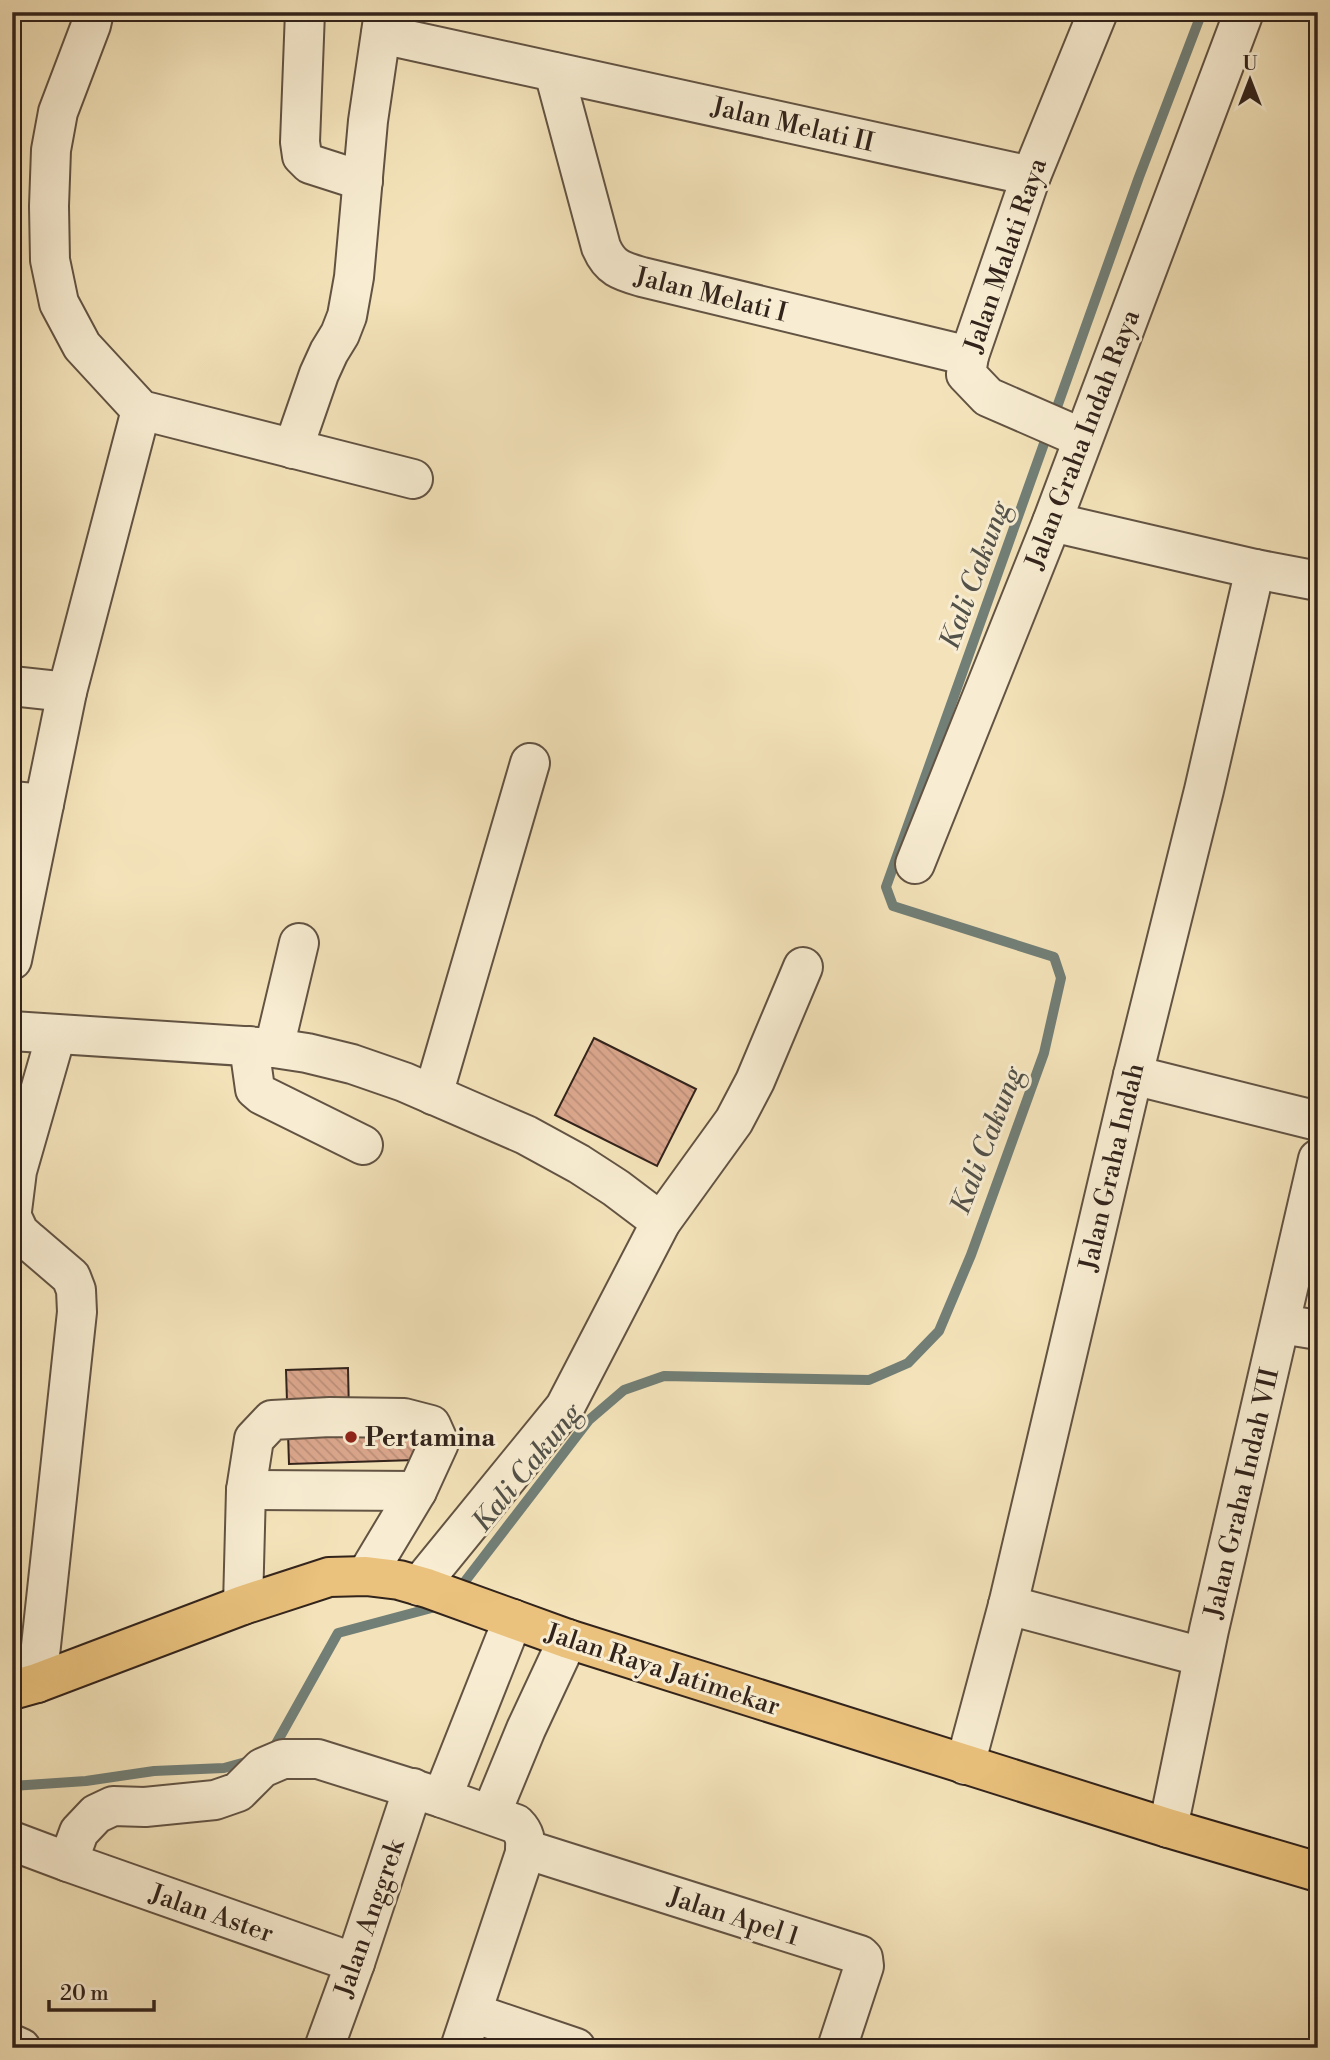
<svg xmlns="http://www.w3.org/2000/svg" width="1330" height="2060" font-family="'Libre Bodoni',serif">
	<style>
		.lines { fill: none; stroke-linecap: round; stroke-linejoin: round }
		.stream { stroke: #727f77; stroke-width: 10 }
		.building { fill: url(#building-back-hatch); stroke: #32231b; stroke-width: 2 }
		.minor-casing { stroke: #625343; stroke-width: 42 }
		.major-casing { stroke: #32231b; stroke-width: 42 }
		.minor { stroke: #f8edd2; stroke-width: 38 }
		.major { stroke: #eac27d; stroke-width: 38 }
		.poi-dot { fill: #8f2418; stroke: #f8edd2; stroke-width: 2.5 }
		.labels { text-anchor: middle; stroke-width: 6; stroke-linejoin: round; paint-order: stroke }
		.street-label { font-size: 26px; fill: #32231b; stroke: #f8edd2 }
		.poi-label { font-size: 26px; font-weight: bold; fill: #32231b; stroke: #f8edd2; text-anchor: start }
		.water-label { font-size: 28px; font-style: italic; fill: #525149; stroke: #f8edd2 }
	</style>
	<defs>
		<pattern id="building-back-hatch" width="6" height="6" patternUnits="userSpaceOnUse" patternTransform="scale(1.75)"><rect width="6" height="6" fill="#dba78d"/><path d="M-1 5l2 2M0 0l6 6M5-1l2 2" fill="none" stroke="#bc8f79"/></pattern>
	</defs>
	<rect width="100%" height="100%" fill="#f4e3ba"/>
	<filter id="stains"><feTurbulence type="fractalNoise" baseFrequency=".00286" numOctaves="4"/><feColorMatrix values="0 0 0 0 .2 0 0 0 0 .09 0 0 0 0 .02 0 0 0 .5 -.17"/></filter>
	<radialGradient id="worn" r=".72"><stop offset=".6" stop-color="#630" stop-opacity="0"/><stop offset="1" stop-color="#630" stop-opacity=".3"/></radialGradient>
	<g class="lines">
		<g class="stream">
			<path d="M 456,1593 L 589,1420 L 624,1390 L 664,1376 L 869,1380 L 908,1363 L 939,1331 L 971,1255 L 1044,1053 L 1061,978 L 1054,957 L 893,906 L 886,887 L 1139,177 L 1202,12"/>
			<path d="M 272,1751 L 338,1633 L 439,1606"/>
			<path d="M 12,1786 L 86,1781 L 154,1771 L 224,1768 L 253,1760"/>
		</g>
	</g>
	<g class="building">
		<path d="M 594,1038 L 696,1089 L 657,1166 L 555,1115 Z"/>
		<path d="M 348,1368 L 349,1414 L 414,1412 L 415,1460 L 289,1464 L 286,1370 Z"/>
	</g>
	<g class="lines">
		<defs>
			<g id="minor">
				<path d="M 94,12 L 91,25 L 58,112 L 51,150 L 49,206 L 50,260 L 59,303 L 82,346 L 141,410 L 413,479"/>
				<path d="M 305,12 L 300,142 L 302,156 L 310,164 L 363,181"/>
				<path d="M 381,34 L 1031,176"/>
				<path d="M 554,72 L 601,247 C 610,268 621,271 642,277 L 969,356"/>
				<path d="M 1082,438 L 988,397 L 966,374 L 969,356 L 1031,176 L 1098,12"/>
				<path d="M 293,449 L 319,374 L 329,352 L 340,334 L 347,316 L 354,277 L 368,121 L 384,12"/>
				<path d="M 1052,522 L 1255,569 L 1318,581"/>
				<path d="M 12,686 L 67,692"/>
				<path d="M 12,801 L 44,804"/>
				<path d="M 915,864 L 1052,522 L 1244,12"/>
				<path d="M 12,960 L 67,692 L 141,410"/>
				<path d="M 12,1031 L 274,1048 L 307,1053 L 352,1064 L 404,1082 L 526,1135 L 579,1164 L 616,1188 L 661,1222"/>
				<path d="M 249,1046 L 255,1089 L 262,1095 L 363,1145"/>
				<path d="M 274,1048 L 299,943"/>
				<path d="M 1133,1075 L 1318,1121"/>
				<path d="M 433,1095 L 530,763"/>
				<path d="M 12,1211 L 17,1171 L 56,1035"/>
				<path d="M 12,1217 L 19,1232 L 29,1241 L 71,1277 L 76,1290 L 77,1312 L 37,1683"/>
				<path d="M 1281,1324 L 1318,1330"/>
				<path d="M 246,1490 L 417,1491"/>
				<path d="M 419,1586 L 565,1407 L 661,1222 L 734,1121 L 755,1081 L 803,967"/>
				<path d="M 243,1605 L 246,1490 L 254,1439 L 272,1420 L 330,1417 L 404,1418 L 431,1425 L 439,1443 L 417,1491 L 366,1576"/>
				<path d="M 1008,1605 L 1203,1657"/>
				<path d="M 965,1765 L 1008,1605 L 1133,1075 L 1204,790 L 1255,569"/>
				<path d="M 442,1798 L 513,1619"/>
				<path d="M 491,1814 L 526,1729 L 568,1639"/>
				<path d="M 1168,1828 L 1209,1630 L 1318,1159"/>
				<path d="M 12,1841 L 68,1862 L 79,1832 L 96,1814 L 113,1806 L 145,1807 L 215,1800 L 238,1792 L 262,1768 L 283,1759 L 318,1759 L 442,1798 L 516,1824 C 525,1833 526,1840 525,1853 L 460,2048"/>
				<path d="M 525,1849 L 860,1955 L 863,1958 L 864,1966 L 837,2048"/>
				<path d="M 68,1862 L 355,1963"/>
				<path d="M 473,2013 L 576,2048"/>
				<path d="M 12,2044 L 21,2048"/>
				<path d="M 324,2048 L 355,1963 L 413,1788"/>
			</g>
			<path id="major" d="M 12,1690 L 37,1683 L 243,1605 L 329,1577 L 366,1576 L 399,1580 L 427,1588 L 568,1639 L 1168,1828 L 1318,1872"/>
		</defs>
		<use href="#minor" class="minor-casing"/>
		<use href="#major" class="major-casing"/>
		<use href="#minor" class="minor"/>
		<use href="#major" class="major"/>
	</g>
	<circle class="poi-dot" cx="351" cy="1437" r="7"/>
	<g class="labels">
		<g class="street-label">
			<text transform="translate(793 124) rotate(13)" y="9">Jalan Melati II</text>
			<text transform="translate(1005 255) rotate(-71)" y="9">Jalan Malati Raya</text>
			<text transform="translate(711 294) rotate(14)" y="9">Jalan Melati I</text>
			<text transform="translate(1082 439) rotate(-69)" y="9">Jalan Graha Indah Raya</text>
			<text transform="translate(1111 1167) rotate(-77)" y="9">Jalan Graha Indah</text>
			<text transform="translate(1241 1493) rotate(-77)" y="9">Jalan Graha Indah VII</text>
			<text transform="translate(663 1669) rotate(18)" y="9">Jalan Raya Jatimekar</text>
			<text transform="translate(212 1913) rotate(19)" y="9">Jalan Aster</text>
			<text transform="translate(734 1916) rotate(18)" y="9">Jalan Apel 1</text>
			<text transform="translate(369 1918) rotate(-71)" y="9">Jalan Anggrek</text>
		</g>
		<g class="poi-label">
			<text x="365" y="1446">Pertamina</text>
		</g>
		<g class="water-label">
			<text transform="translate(974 575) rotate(-70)" y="10">Kali Cakung</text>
			<text transform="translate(986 1140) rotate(-69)" y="10">Kali Cakung</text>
			<text transform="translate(526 1467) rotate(-51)" y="10">Kali Cakung</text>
		</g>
	</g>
	<rect width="1330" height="2060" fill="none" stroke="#f4e3ba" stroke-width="42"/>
	<rect x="14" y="14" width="1302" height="2032" fill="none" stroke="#32231b" stroke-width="3.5"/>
	<rect x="21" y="21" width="1288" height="2018" fill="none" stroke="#32231b" stroke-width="2"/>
	<g transform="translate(1250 80)" stroke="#f8edd2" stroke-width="5" paint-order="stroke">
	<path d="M0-5L12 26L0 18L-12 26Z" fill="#32231b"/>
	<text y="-10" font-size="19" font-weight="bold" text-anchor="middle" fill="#32231b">U</text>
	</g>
	<path d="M49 2000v10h105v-10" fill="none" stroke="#32231b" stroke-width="3.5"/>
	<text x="60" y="2000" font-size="21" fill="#32231b" stroke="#f8edd2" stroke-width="5" paint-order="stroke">20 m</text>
	<rect width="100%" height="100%" filter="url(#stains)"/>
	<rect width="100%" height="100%" fill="url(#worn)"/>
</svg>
